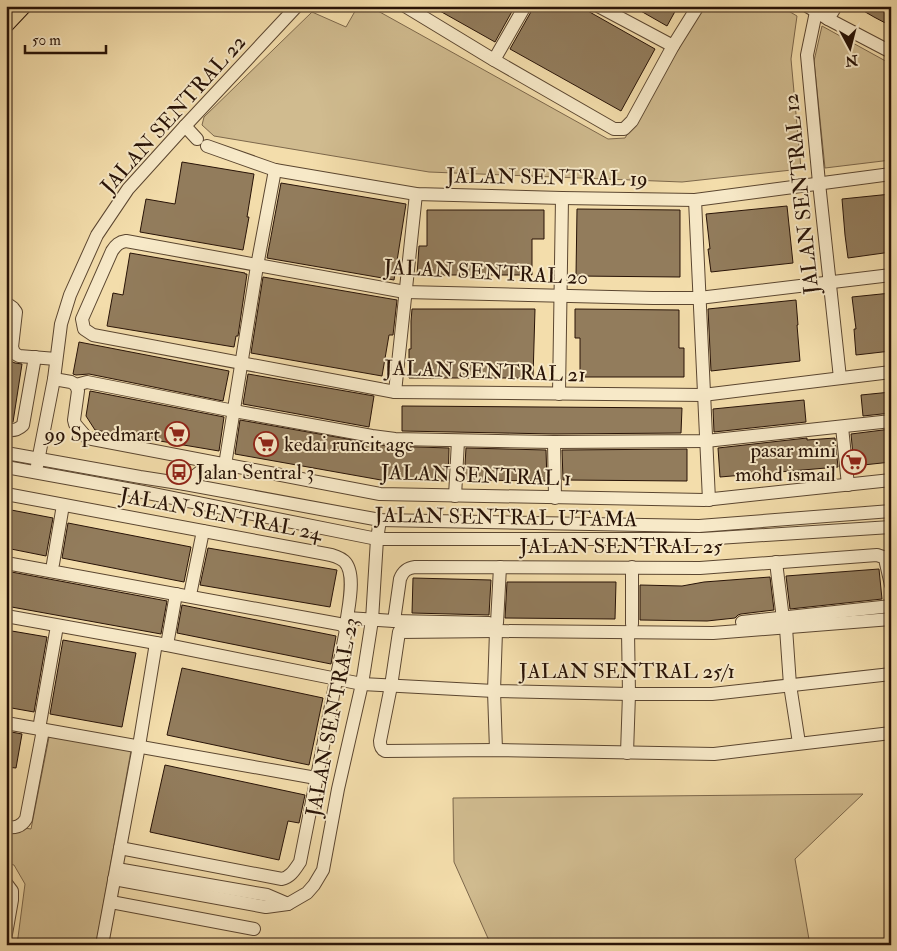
<svg xmlns="http://www.w3.org/2000/svg" width="897" height="951" font-family="'IM FELL Double Pica',serif">
	<style>
		.green { fill: #d0bb8f; stroke: #7c674b }
		.building { fill: #927c5c; stroke: #281307 }
		.lines { fill: none; stroke-linecap: round; stroke-linejoin: round }
		.minor-casing { stroke: #5b4630; stroke-width: 14 }
		.major-casing { stroke: #281307; stroke-width: 18 }
		.minor { stroke: #f7e9c8; stroke-width: 12 }
		.major { stroke: #f3ddab; stroke-width: 16 }
		.labels { text-anchor: middle; stroke-width: 4; stroke-linejoin: round; paint-order: stroke }
		.street-label { font-size: 21px; fill: #281307; stroke: #f7e9c8 }
		.poi-label { font-size: 21px; fill: #281307; stroke: #f7e9c8; text-anchor: end }
	</style>
	<rect width="100%" height="100%" fill="#f3ddab"/>
	<filter id="stains"><feTurbulence type="fractalNoise" baseFrequency=".004" numOctaves="4"/><feColorMatrix values="0 0 0 0 .2 0 0 0 0 .09 0 0 0 0 .02 0 0 0 .5 -.17"/></filter>
	<radialGradient id="worn" r=".72"><stop offset=".6" stop-color="#630" stop-opacity="0"/><stop offset="1" stop-color="#630" stop-opacity=".3"/></radialGradient>
	<g class="green">
		<path d="M 358,6 L 369,6 L 608,139 L 625,138 L 704,6 L 780,6 L 797,16 L 791,59 L 801,169 L 682,182 L 429,172 L 214,136 L 202,125 L 204,117 L 312,12 L 346,27 Z"/>
		<path d="M 822,26 L 891,64 L 891,160 L 825,168 L 814,61 Z"/>
		<path d="M 50,732 L 132,745 L 96,945 L 17,945 L 25,884 L 14,865 L 6,863 L 6,825 L 31,829 Z"/>
		<path d="M 863,794 L 795,859 L 810,945 L 491,945 L 454,862 L 453,798 Z"/>
	</g>
	<g class="building">
		<path d="M 431,6 L 515,6 L 495,42 Z"/>
		<path d="M 533,6 L 579,6 L 655,49 L 621,111 L 510,49 L 532,10 Z"/>
		<path d="M 632,6 L 678,6 L 667,26 Z"/>
		<path d="M 855,6 L 891,6 L 891,26 L 874,17 Z"/>
		<path d="M 182,162 L 254,174 L 247,217 L 249,217 L 243,250 L 140,232 L 146,199 L 175,204 Z"/>
		<path d="M 281,183 L 406,204 L 394,280 L 267,258 Z"/>
		<path d="M 891,194 L 891,252 L 848,258 L 845,235 L 842,199 Z"/>
		<path d="M 787,206 L 793,263 L 711,272 L 708,249 L 710,249 L 706,214 Z"/>
		<path d="M 577,209 L 680,210 L 680,277 L 576,276 Z"/>
		<path d="M 427,210 L 544,210 L 544,239 L 532,239 L 532,275 L 417,275 L 419,246 L 427,246 Z"/>
		<path d="M 130,253 L 245,273 L 245,274 L 247,274 L 238,336 L 236,336 L 234,347 L 107,326 L 113,293 L 123,295 Z"/>
		<path d="M 263,277 L 397,300 L 393,335 L 389,335 L 382,376 L 251,353 Z"/>
		<path d="M 891,293 L 891,351 L 856,355 L 854,329 L 856,329 L 852,297 Z"/>
		<path d="M 796,300 L 798,325 L 797,325 L 800,361 L 711,371 L 708,309 Z"/>
		<path d="M 412,309 L 535,309 L 533,378 L 409,378 L 409,349 L 411,349 L 411,321 Z"/>
		<path d="M 575,309 L 679,310 L 679,348 L 684,348 L 684,377 L 580,377 L 580,338 L 575,338 Z"/>
		<path d="M 79,342 L 229,371 L 223,401 L 89,374 L 76,375 L 73,374 Z"/>
		<path d="M 6,359 L 15,363 L 22,364 L 13,422 L 6,422 Z"/>
		<path d="M 248,374 L 374,396 L 369,427 L 243,404 Z"/>
		<path d="M 90,391 L 224,417 L 219,451 L 95,430 L 86,416 Z"/>
		<path d="M 891,392 L 891,413 L 863,416 L 861,395 Z"/>
		<path d="M 804,400 L 806,422 L 714,432 L 713,409 Z"/>
		<path d="M 402,406 L 682,408 L 681,433 L 554,434 L 402,431 Z"/>
		<path d="M 240,420 L 387,446 L 449,448 L 448,481 L 381,480 L 235,454 Z"/>
		<path d="M 891,429 L 891,462 L 854,466 L 851,434 Z"/>
		<path d="M 807,438 L 807,440 L 835,438 L 838,467 L 720,477 L 718,448 Z"/>
		<path d="M 466,448 L 546,450 L 547,481 L 464,480 Z"/>
		<path d="M 687,449 L 687,481 L 563,480 L 562,450 Z"/>
		<path d="M 6,509 L 53,518 L 46,556 L 6,548 Z"/>
		<path d="M 68,523 L 191,547 L 184,582 L 62,558 Z"/>
		<path d="M 208,548 L 337,570 L 330,607 L 200,585 Z"/>
		<path d="M 879,569 L 882,599 L 790,609 L 786,576 Z"/>
		<path d="M 6,571 L 167,601 L 161,634 L 6,606 Z"/>
		<path d="M 770,577 L 774,610 L 741,614 L 738,615 L 735,618 L 707,621 L 640,620 L 640,585 L 682,586 L 704,582 Z"/>
		<path d="M 413,578 L 491,580 L 489,615 L 412,613 Z"/>
		<path d="M 507,582 L 616,582 L 615,619 L 505,618 Z"/>
		<path d="M 182,605 L 336,636 L 331,664 L 177,633 Z"/>
		<path d="M 6,630 L 47,637 L 34,712 L 6,707 Z"/>
		<path d="M 63,640 L 136,653 L 122,727 L 50,714 Z"/>
		<path d="M 182,668 L 323,698 L 309,765 L 167,735 Z"/>
		<path d="M 6,731 L 22,734 L 16,768 L 6,767 Z"/>
		<path d="M 165,765 L 305,795 L 299,823 L 288,821 L 279,860 L 150,832 Z"/>
	</g>
	<g class="lines">
		<defs>
			<g id="minor">
				<path d="M 405,6 L 494,60 L 614,129 L 624,129 L 632,121 L 673,46 L 698,6"/>
				<path d="M 598,6 L 673,46"/>
				<path d="M 807,6 L 828,19 L 891,52"/>
				<path d="M 818,6 L 816,12 L 807,55 L 819,183 L 840,378"/>
				<path d="M 828,19 L 836,6"/>
				<path d="M 494,60 L 525,6"/>
				<path d="M 185,126 L 197,139"/>
				<path d="M 207,146 L 275,170 L 416,194 L 562,198 L 695,200 L 891,174"/>
				<path d="M 695,200 L 709,500"/>
				<path d="M 891,275 L 699,298 L 653,298 L 405,292 L 126,241 C 119,242 116,245 112,251 L 82,319 L 84,329 L 93,335 L 395,392 L 703,395 L 891,372"/>
				<path d="M 6,303 L 13,308 L 16,312 L 12,347 L 14,353 L 19,356 L 56,359"/>
				<path d="M 54,379 L 71,382 L 76,385 L 78,391 L 74,420 L 75,424 L 87,438 L 380,494 L 704,500 L 891,480"/>
				<path d="M 76,385 L 87,382 L 234,411 L 372,436 L 395,439 L 554,442 L 706,441 L 891,421"/>
				<path d="M 395,392 L 416,194"/>
				<path d="M 559,394 L 562,198"/>
				<path d="M 842,427 L 848,485"/>
				<path d="M 6,430 C 13,431 18,430 23,425 L 35,357"/>
				<path d="M 554,442 L 555,498"/>
				<path d="M 6,453 L 140,477 L 185,484 L 380,520 L 699,526 L 891,511"/>
				<path d="M 225,465 L 257,266 L 275,170"/>
				<path d="M 37,466 L 54,379 L 61,324 L 70,295 L 97,235 L 128,189 L 185,126 L 297,6"/>
				<path d="M 6,467 L 138,491 L 377,539 L 702,539 L 891,527"/>
				<path d="M 185,484 L 211,463"/>
				<path d="M 6,494 L 326,554 C 332,555 339,557 344,561 C 356,572 349,604 347,618 L 394,621 L 400,579 C 403,571 407,568 415,567 L 700,568 L 877,555 L 883,557 L 885,559 L 891,585"/>
				<path d="M 455,496 L 458,441"/>
				<path d="M 776,562 L 783,619"/>
				<path d="M 6,563 L 339,624 L 342,625 L 346,630 L 300,862 C 295,869 291,877 282,879 L 120,848"/>
				<path d="M 53,564 L 63,505"/>
				<path d="M 191,590 L 203,531"/>
				<path d="M 6,616 L 167,645 L 362,684 L 494,691 L 629,694 L 712,694 L 891,674"/>
				<path d="M 891,619 L 713,633 L 496,631 L 399,632 L 391,686 L 380,741 C 380,746 381,749 385,751 L 496,750 L 714,754 L 891,733"/>
				<path d="M 394,621 L 489,623"/>
				<path d="M 742,622 L 891,606"/>
				<path d="M 497,623 L 500,567"/>
				<path d="M 632,624 L 632,567"/>
				<path d="M 786,628 L 790,685 L 799,743"/>
				<path d="M 496,631 L 494,691 L 496,750"/>
				<path d="M 167,645 L 176,594"/>
				<path d="M 6,723 L 316,778"/>
				<path d="M 39,729 L 57,626"/>
				<path d="M 627,753 L 629,694 L 628,632"/>
				<path d="M 6,827 C 15,828 21,827 26,819 L 43,730"/>
				<path d="M 117,869 L 267,895 L 288,904"/>
				<path d="M 114,879 L 266,907 L 288,904 L 307,893 L 314,885 L 323,870 L 338,789 L 362,684 L 372,620 L 377,539 L 380,520"/>
				<path d="M 6,883 L 12,891 L 12,900 L 6,934"/>
				<path d="M 111,902 L 254,929"/>
				<path d="M 102,945 L 139,746 L 156,643"/>
			</g>
			<path id="major" d="M 6,24 L 23,6"/>
		</defs>
		<use href="#minor" class="minor-casing"/>
		<use href="#major" class="major-casing"/>
		<use href="#minor" class="minor"/>
		<use href="#major" class="major"/>
	</g>
	<defs>
		<symbol id="supermarket-ring" viewBox="-11 -11 22 22"><circle r="9.5" fill="#f7e9c8" stroke="#8f2418" stroke-width="1.5"/><path d="M-6-5.5h2.5l.6 2H6L4.5 2H-2.5L-4.4-4H-6ZM-1.5 3.2a1.3 1.3 0 1 0 .1 0ZM3 3.2a1.3 1.3 0 1 0 .1 0Z" fill="#8f2418"/></symbol>
		<symbol id="bus-ring" viewBox="-11 -11 22 22"><circle r="9.5" fill="#f7e9c8" stroke="#8f2418" stroke-width="1.5"/><path d="M-5-6H5V4H4V6H2V4H-2V6H-4V4H-5ZM-3.5-4V0h7V-4ZM-3.5 1.2v1.5H-2V1.2ZM2 1.2v1.5H3.5V1.2Z" fill="#8f2418"/></symbol>
	</defs>
	<g fill-rule="evenodd">
		<use href="#supermarket-ring" x="163" y="420" width="28" height="28"/>
		<use href="#supermarket-ring" x="252" y="430" width="28" height="28"/>
		<use href="#supermarket-ring" x="840" y="448" width="28" height="28"/>
		<use href="#bus-ring" x="165" y="458" width="28" height="28"/>
	</g>
	<g class="labels">
		<g class="street-label">
			<text transform="translate(173 114) rotate(-48)" y="7">JALAN SENTRAL 22</text>
			<text transform="translate(547 177) rotate(1)" y="7">JALAN SENTRAL 19</text>
			<text transform="translate(801 194) rotate(-96)" y="7">JALAN SENTRAL 12</text>
			<text transform="translate(486 272) rotate(3)" y="7">JALAN SENTRAL 20</text>
			<text transform="translate(485 371) rotate(2)" y="7">JALAN SENTRAL 21</text>
			<text transform="translate(476 475) rotate(2)" y="7">JALAN SENTRAL 1</text>
			<text transform="translate(221 514) rotate(11)" y="7">JALAN SENTRAL 24</text>
			<text transform="translate(506 517) rotate(1)" y="7">JALAN SENTRAL UTAMA</text>
			<text x="621" y="553">JALAN SENTRAL 25</text>
			<text x="627" y="678">JALAN SENTRAL 25/1</text>
			<text transform="translate(332 717) rotate(-79)" y="7">JALAN SENTRAL 23</text>
		</g>
		<g class="poi-label">
			<text x="160" y="441">99 Speedmart</text>
			<text x="284" y="451" text-anchor="start">kedai runcit agc</text>
			<text x="836" y="457">pasar mini<tspan x="836" dy="24">mohd ismail</tspan></text>
			<text x="196" y="479" text-anchor="start">Jalan Sentral 3</text>
		</g>
	</g>
	<rect width="897" height="951" fill="none" stroke="#f3ddab" stroke-width="25"/>
	<rect x="8" y="8" width="882" height="936" fill="none" stroke="#281307" stroke-width="2.5"/>
	<rect x="12" y="12" width="872" height="926" fill="none" stroke="#281307"/>
	<g transform="translate(850 48) rotate(173)" stroke="#f7e9c8" stroke-width="4" paint-order="stroke">
	<path d="M0-4L9 19L0 12L-9 19Z" fill="#281307"/>
	<text y="-8" font-size="14" font-weight="bold" text-anchor="middle" fill="#281307">N</text>
	</g>
	<path d="M25 45v8h81v-8" fill="none" stroke="#281307" stroke-width="2.5"/>
	<text x="32" y="45" font-size="15" fill="#281307" stroke="#f7e9c8" stroke-width="4" paint-order="stroke">50 m</text>
	<rect width="100%" height="100%" filter="url(#stains)"/>
	<rect width="100%" height="100%" fill="url(#worn)"/>
</svg>
